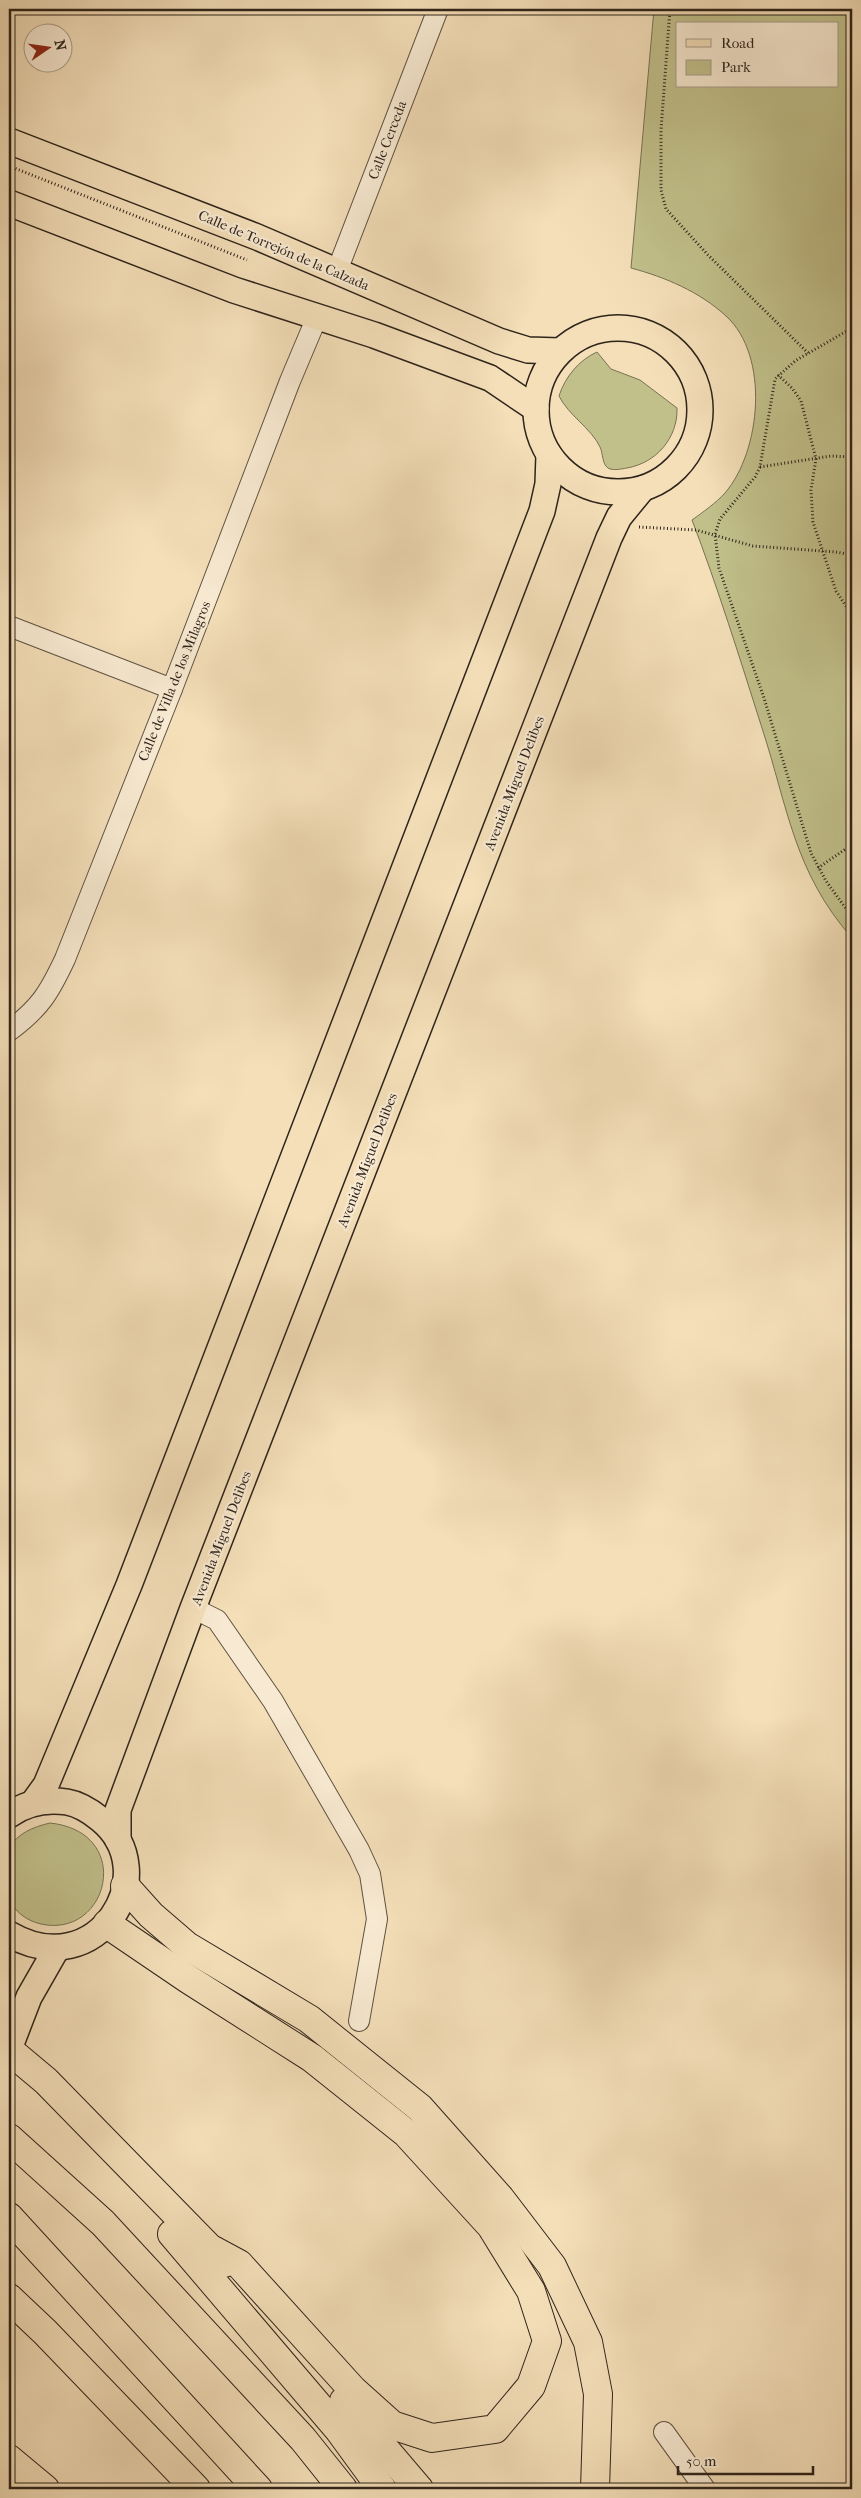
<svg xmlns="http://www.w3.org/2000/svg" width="861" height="2498" font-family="'IM FELL French Canon',serif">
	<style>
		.green { fill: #c1c08b; stroke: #787253; fill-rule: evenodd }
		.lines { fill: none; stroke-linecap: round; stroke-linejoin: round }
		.minor-casing { stroke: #605342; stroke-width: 22 }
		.major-casing { stroke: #2f241b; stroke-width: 28 }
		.highway-casing { stroke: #2f241b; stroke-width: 30 }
		.path { stroke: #2f241b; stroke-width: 3; stroke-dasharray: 1 2.5; stroke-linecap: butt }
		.minor { stroke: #f8ead2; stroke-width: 20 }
		.major { stroke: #f4dfb9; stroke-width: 25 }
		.highway { stroke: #f4dfb9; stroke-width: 28 }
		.labels { text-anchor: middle; stroke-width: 4.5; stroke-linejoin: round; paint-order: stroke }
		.street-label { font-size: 14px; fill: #2f241b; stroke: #f8ead2 }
	</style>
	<rect width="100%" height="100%" fill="#f4dfb9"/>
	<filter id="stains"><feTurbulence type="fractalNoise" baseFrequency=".004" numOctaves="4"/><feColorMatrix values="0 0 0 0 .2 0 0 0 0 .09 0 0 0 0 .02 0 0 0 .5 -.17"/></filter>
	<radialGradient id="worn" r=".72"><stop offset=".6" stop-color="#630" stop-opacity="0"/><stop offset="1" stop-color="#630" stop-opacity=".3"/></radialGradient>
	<g class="green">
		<path d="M 654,9 L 852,9 L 852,938 C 794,872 788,808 762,728 C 740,659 718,588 692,520 C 703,512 716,503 725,493 C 761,451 770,356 726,316 C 700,292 665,277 631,268 ZM 677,24 L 837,24 L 837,86 L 677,86 Z"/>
		<path d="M 597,352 L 611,369 L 640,380 L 677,408 C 678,438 656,463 627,468 C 621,469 613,471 608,468 C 602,464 603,453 600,447 C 591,428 569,416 559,396 C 565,377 579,360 597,352 Z"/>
		<path d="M 50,1823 C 135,1832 109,1939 41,1924 C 27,1921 15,1912 9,1899 L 9,1848 C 18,1833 33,1827 50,1823 Z"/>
	</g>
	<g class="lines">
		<defs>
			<g id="minor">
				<path d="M 337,271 L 438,9"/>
				<path d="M 9,626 L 172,689"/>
				<path d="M 9,1031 C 40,1008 49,993 65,959 L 172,689 L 290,381 L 317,317"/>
				<path d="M 193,1608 L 217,1620 L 273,1701 L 359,1850 L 370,1874 L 377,1919 L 359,2021"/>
				<path d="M 664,2432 L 705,2489"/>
			</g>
			<g id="major">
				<path d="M 9,141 L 257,237 L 499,341 L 528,350 L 560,351"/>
				<path d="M 9,203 L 234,290 L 374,335 L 490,378 L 536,409"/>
				<circle cx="618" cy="410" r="82"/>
				<path d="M 33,1803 L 46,1785 L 129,1585 L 542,511 L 548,484 L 549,455"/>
				<path d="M 9,1815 C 26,1803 46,1799 67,1802 C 79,1804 90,1811 100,1819 C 166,1872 98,1986 9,1934"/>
				<path d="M 118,1840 L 118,1810 L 193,1608 L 609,538 L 619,517 L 642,489"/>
				<path d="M 9,2049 L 29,1997 L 57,1948"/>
			</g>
			<g id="highway">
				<path d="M 125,1886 L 151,1915 L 187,1946 L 309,2019 L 420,2108 L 500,2198 L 552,2266 L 588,2342 L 598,2394 L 595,2489"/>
				<path d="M 107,1924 L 188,1979 L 312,2058 L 406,2133 L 491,2226 L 531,2291 L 547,2341 L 531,2386 L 495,2429 L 432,2438 L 392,2425 L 353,2390 L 239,2264 L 213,2250"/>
				<path d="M 9,2050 L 46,2081 L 224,2263"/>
				<path d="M 9,2138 L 103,2223 L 303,2439 L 343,2489"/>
				<path d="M 9,2217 L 258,2489"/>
				<path d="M 172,2234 L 339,2430 L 382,2489"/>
				<path d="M 9,2298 L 45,2332 L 196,2489"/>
				<path d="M 344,2401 L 419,2489"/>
				<path d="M 9,2459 L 45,2489"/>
			</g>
		</defs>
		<use href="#minor" class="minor-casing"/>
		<use href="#major" class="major-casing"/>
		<use href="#highway" class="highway-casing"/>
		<g class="path">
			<path d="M 670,9 L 661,130 L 661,190 L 666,209 L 708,255 L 808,353"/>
			<path d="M 9,166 L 247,260"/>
			<path d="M 852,328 L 795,361 L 775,379 L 760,467 L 755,477 L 720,519 L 715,534 L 719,568 L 764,698 L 811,853 L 826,881 L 852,917"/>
			<path d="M 778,375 L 792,388 L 801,401 L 816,459 L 811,490 L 813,522 L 836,591 L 852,615"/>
			<path d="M 760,467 L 831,456 L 852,457"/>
			<path d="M 639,527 L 696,530 L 753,546 L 836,552 L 852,555"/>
			<path d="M 818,868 L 850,846 L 852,841 L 848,810 L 852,791"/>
		</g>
		<use href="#minor" class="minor"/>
		<use href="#major" class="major"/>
		<use href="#highway" class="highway"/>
	</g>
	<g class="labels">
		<g class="street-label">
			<text transform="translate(387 140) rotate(-69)" y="5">Calle Cerceda</text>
			<text transform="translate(284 250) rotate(23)" y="5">Calle de Torrejón de la Calzada</text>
			<text transform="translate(174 681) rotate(-68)" y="5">Calle de Villa de los Milagros</text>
			<text transform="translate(514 783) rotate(-69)" y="5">Avenida Miguel Delibes</text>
			<text transform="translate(367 1160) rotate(-69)" y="5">Avenida Miguel Delibes</text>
			<text transform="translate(221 1538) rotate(-69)" y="5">Avenida Miguel Delibes</text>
		</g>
	</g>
	<rect width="861" height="2498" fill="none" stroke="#f4dfb9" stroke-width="30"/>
	<rect x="10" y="10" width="841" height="2478" fill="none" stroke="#2f241b" stroke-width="2.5"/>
	<rect x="15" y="15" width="831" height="2468" fill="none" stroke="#2f241b"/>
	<rect x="676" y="22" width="162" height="65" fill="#f8ead2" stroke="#a89b89"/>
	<rect x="686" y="39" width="25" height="8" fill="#f4dfb9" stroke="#a89b89"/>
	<text x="721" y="48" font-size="15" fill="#2f241b">Road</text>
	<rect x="686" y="60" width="25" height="15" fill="#c1c08b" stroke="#a89b89"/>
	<text x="721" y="72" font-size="15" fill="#2f241b">Park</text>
	<g transform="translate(48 48) rotate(77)"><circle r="24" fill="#f8ead2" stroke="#a89b89"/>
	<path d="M0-4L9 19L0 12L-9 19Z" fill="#8f2418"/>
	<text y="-8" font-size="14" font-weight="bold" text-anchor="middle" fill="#2f241b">N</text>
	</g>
	<path d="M678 2466v8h135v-8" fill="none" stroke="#2f241b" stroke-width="2.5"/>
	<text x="686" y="2466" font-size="15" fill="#2f241b" stroke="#f8ead2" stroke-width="4" paint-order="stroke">50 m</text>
	<rect width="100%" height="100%" filter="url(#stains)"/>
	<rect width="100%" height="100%" fill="url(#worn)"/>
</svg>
